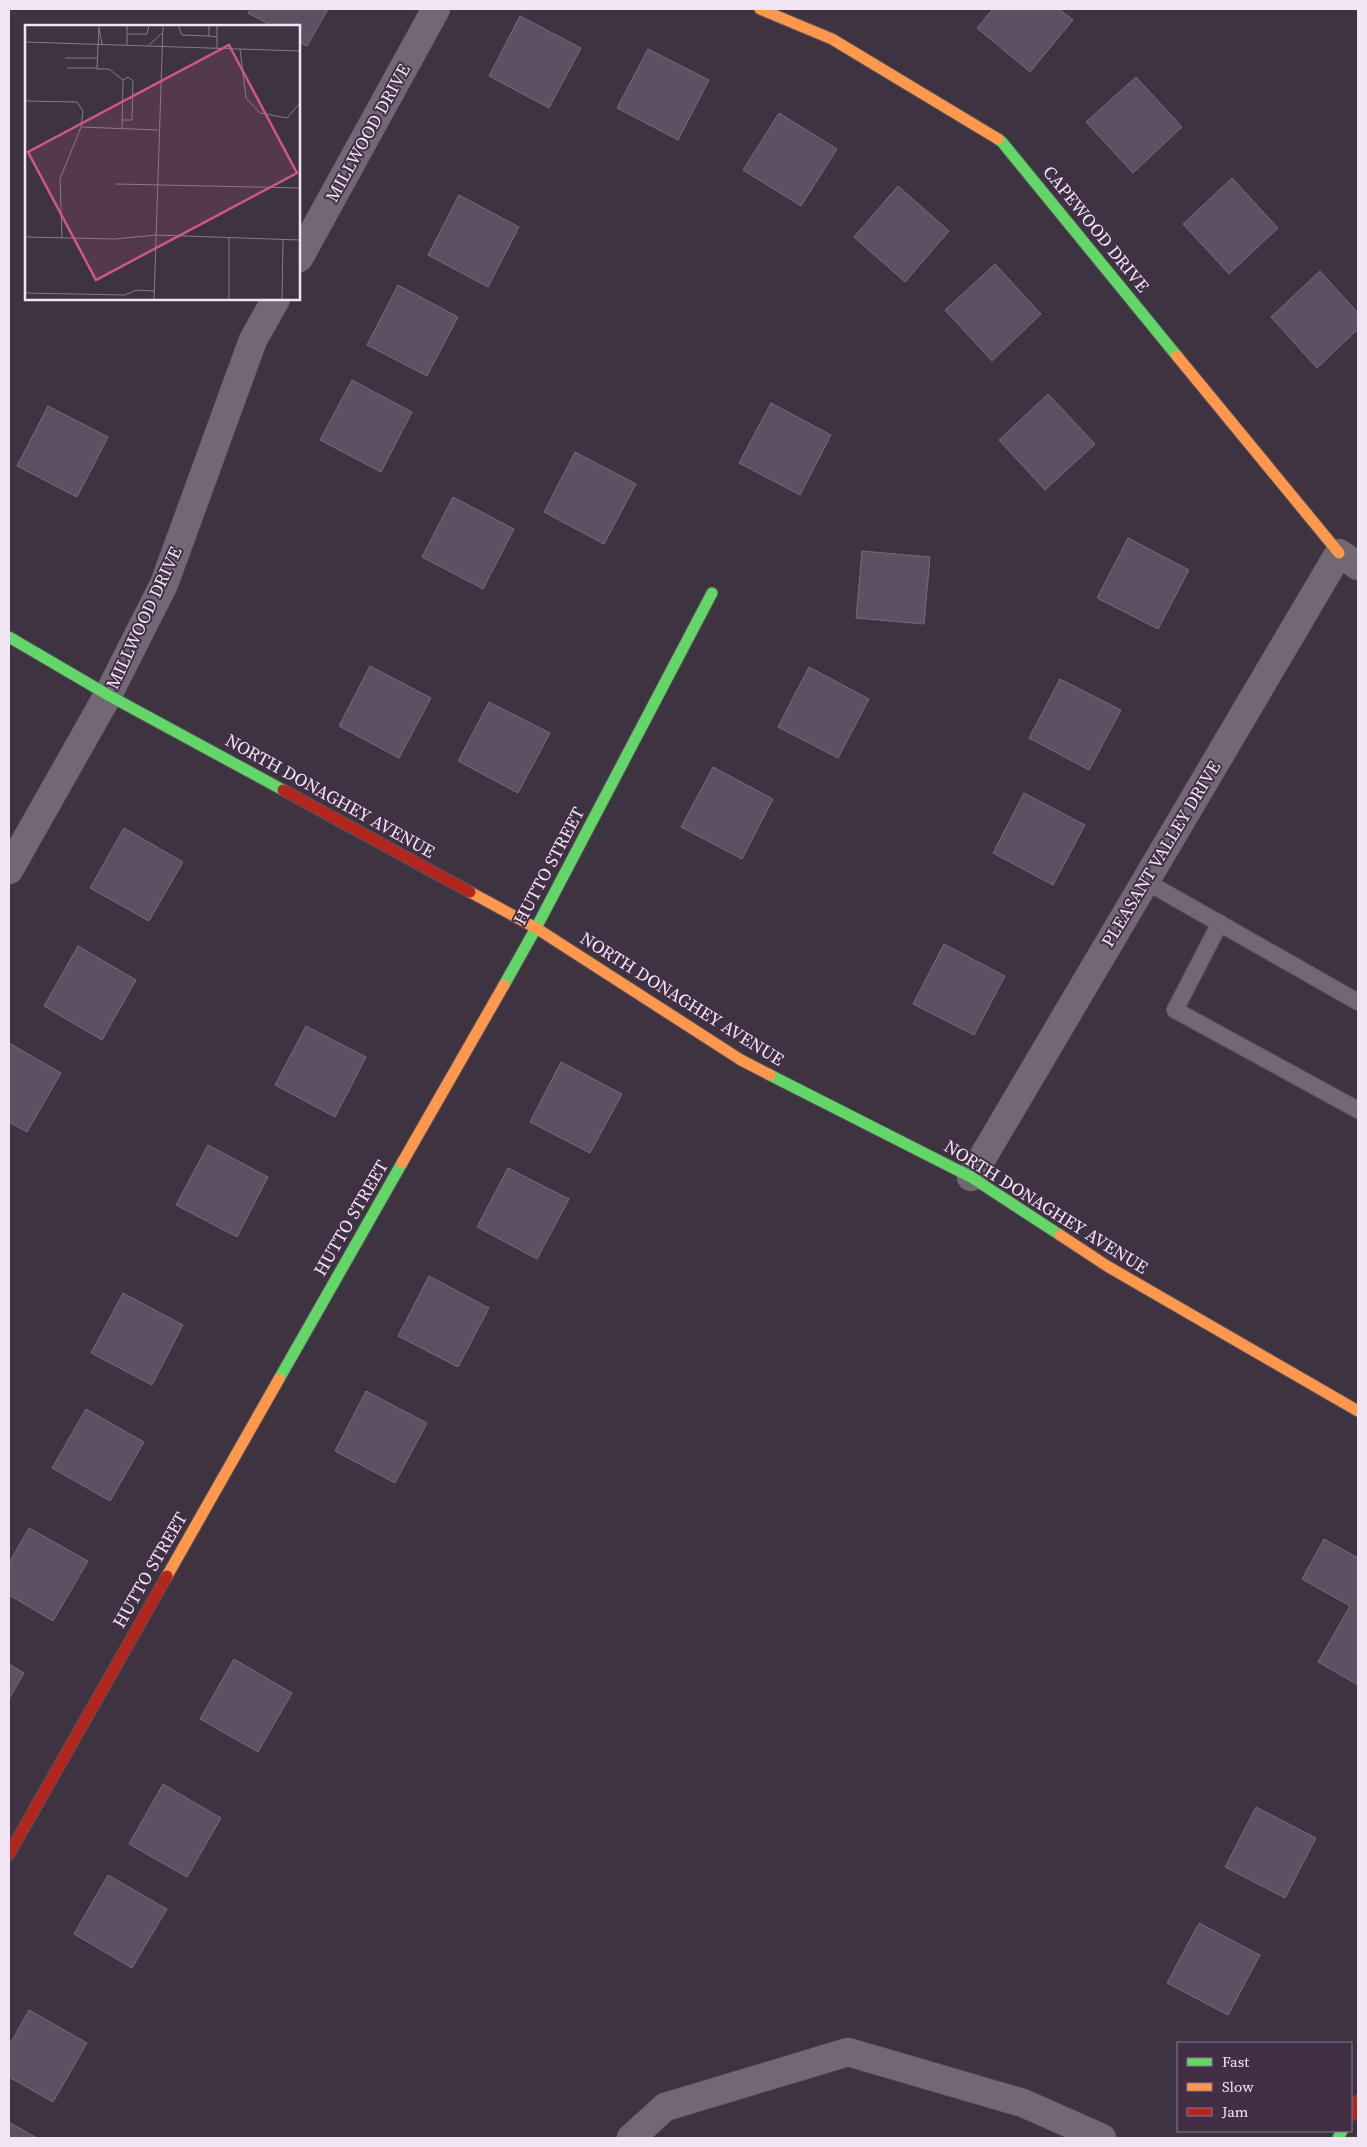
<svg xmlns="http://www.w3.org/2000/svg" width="1367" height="2147" font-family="'Source Serif 4',serif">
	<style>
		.building { fill: #5e5063; stroke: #756c77 }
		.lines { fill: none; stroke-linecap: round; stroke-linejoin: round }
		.lane-casing { stroke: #5a515d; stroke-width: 18 }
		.street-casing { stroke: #5a515d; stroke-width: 29 }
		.fast-casing { stroke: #5a515d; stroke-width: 13 }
		.slow-casing { stroke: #5a515d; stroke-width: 13 }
		.jam-casing { stroke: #5a515d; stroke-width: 13 }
		.lane { stroke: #716873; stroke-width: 16 }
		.street { stroke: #716873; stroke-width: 28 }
		.fast { stroke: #63d668; stroke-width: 11 }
		.slow { stroke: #ff974d; stroke-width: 11 }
		.jam { stroke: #b3261e; stroke-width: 11 }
		.labels { text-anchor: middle; stroke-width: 4; stroke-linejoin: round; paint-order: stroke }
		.street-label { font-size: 18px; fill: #f1e5f4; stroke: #422f46 }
		.inset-road { fill: none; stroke: #867b89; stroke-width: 1 }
		.view { fill: #d05689; fill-opacity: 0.15; stroke: #d05689; stroke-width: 2.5 }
		.inset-edge { fill: none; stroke: #f1e5f4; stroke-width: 2.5 }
	</style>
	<rect width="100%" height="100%" fill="#3e3441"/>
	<g class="building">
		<path d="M 251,9 L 328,9 L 307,46 L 299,42 L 299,26 L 272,26 L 248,13 Z"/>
		<path d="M 993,9 L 1059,9 L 1073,20 L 1030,72 L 977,28 Z"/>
		<path d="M 520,16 L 581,48 L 549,108 L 489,76 Z"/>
		<path d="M 648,49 L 709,80 L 678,140 L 617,108 Z"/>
		<path d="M 1136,77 L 1182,127 L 1133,173 L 1086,122 Z"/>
		<path d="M 779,113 L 837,149 L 801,206 L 743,170 Z"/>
		<path d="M 1232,178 L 1278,228 L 1229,274 L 1183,224 Z"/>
		<path d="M 898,186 L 949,231 L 905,282 L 854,237 Z"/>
		<path d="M 459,195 L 519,227 L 488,287 L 428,255 Z"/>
		<path d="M 995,264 L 1041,314 L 992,361 L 945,310 Z"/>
		<path d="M 1320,271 L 1358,313 L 1358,329 L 1317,368 L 1271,317 Z"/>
		<path d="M 398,285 L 458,317 L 427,376 L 367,345 Z"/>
		<path d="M 352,380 L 412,412 L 381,472 L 320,440 Z"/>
		<path d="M 1048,394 L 1095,444 L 1045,490 L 999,440 Z"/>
		<path d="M 771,403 L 831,435 L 800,495 L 739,463 Z"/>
		<path d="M 48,406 L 108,437 L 77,497 L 17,466 Z"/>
		<path d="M 575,452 L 636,484 L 604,544 L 544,512 Z"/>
		<path d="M 453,497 L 514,529 L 483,589 L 422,557 Z"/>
		<path d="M 1128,538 L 1189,570 L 1158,629 L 1097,598 Z"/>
		<path d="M 862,551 L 930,557 L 924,624 L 856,618 Z"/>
		<path d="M 370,666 L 431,698 L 399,758 L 339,726 Z"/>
		<path d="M 809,667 L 869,699 L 838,758 L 778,727 Z"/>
		<path d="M 1060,679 L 1121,710 L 1089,770 L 1029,738 Z"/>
		<path d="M 489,702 L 550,733 L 518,793 L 458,761 Z"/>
		<path d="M 713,767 L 773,799 L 742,859 L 681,827 Z"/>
		<path d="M 1024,793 L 1085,825 L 1053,885 L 993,853 Z"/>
		<path d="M 124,828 L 183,862 L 149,921 L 90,888 Z"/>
		<path d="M 944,944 L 1005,976 L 974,1035 L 913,1004 Z"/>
		<path d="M 78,946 L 136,980 L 102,1040 L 44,1006 Z"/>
		<path d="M 306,1026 L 366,1057 L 335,1117 L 275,1085 Z"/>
		<path d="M 9,1043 L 61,1073 L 27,1132 L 9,1122 Z"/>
		<path d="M 561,1062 L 622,1094 L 590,1153 L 530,1122 Z"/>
		<path d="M 208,1145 L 268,1177 L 237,1237 L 176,1205 Z"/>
		<path d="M 508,1168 L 569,1199 L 537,1259 L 477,1227 Z"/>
		<path d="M 429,1276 L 489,1308 L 458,1367 L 398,1336 Z"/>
		<path d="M 123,1293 L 183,1325 L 152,1385 L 91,1353 Z"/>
		<path d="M 366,1391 L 427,1423 L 395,1483 L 335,1451 Z"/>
		<path d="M 86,1409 L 144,1442 L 110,1501 L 52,1468 Z"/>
		<path d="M 29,1528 L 88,1561 L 53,1621 L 9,1595 L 9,1563 Z"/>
		<path d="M 1324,1539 L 1358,1558 L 1358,1685 L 1318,1662 L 1350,1606 L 1302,1579 Z"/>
		<path d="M 234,1659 L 292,1693 L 258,1752 L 200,1719 Z"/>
		<path d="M 9,1664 L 24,1673 L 9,1699 Z"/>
		<path d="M 163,1784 L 221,1818 L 187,1877 L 129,1844 Z"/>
		<path d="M 1256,1807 L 1316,1838 L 1285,1898 L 1225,1867 Z"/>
		<path d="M 108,1875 L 167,1909 L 132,1968 L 74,1934 Z"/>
		<path d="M 1199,1923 L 1260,1955 L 1228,2015 L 1167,1983 Z"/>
		<path d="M 29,2010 L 87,2043 L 53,2102 L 9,2077 L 9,2046 Z"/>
		<path d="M 9,2122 L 35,2137 L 35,2138 L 9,2138 Z"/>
	</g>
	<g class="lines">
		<defs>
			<g id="lane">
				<path d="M 1145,881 L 1358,1002"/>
				<path d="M 1220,923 L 1175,1010 L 1358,1110"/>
			</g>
			<g id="street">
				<path d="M 299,258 L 436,9"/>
				<path d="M 9,870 L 108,695 L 164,584 L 253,340 L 276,299"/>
				<path d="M 971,1177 L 1339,553 L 1358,566"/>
				<path d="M 631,2138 L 665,2107 L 848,2052 L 1023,2103 L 1102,2138"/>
			</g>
			<g id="fast">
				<path d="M 998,139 L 1002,142 L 1177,356"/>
				<path d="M 9,637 L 108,695 L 283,790"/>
				<path d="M 504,985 L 536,928 L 712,593"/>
				<path d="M 770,1075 L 971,1177 L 1060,1235"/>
				<path d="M 279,1379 L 402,1163"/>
				<path d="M 1338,2138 L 1342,2131"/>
			</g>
			<g id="slow">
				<path d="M 760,9 L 832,39 L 998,139"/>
				<path d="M 1177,356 L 1339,553"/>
				<path d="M 470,892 L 536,928 L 741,1060 L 770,1075"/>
				<path d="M 402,1163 L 504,985"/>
				<path d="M 1060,1235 L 1107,1266 L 1358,1411"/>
				<path d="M 167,1576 L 279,1379"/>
			</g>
			<g id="jam">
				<path d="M 283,790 L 470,892"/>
				<path d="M 9,1854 L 167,1576"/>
				<path d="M 1351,2115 L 1358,2101"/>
			</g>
		</defs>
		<use href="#lane" class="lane-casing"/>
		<use href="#street" class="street-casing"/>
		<use href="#fast" class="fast-casing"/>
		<use href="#slow" class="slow-casing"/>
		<use href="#jam" class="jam-casing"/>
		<use href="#lane" class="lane"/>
		<use href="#street" class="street"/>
		<use href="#fast" class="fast"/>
		<use href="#slow" class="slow"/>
		<use href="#jam" class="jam"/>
	</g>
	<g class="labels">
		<g class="street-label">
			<text transform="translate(368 133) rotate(-61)" y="6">MILLWOOD DRIVE</text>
			<text transform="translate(1096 229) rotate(51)" y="6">CAPEWOOD DRIVE</text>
			<text transform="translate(144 618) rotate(-65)" y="6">MILLWOOD DRIVE</text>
			<text transform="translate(330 796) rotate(29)" y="6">NORTH DONAGHEY AVENUE</text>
			<text transform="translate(1161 854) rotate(-59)" y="6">PLEASANT VALLEY DRIVE</text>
			<text transform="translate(549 866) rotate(-62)" y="6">HUTTO STREET</text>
			<text transform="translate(682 999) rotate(32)" y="6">NORTH DONAGHEY AVENUE</text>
			<text transform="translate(1046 1207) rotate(32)" y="6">NORTH DONAGHEY AVENUE</text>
			<text transform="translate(351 1218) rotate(-60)" y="6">HUTTO STREET</text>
			<text transform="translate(150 1570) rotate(-60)" y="6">HUTTO STREET</text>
		</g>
	</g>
	<g transform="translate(25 25)">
		<rect width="275" height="275" fill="#3e3441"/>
		<path class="inset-road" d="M 74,0 L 72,44 L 84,44 L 98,55 L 97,104M 153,0 L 157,10 L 184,11M 184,0 L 184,11 L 192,12M 74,3 L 77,20M 102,9 L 122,9 L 124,0M 0,17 L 275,26M 102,20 L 102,0M 124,20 L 137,8M 192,23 L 192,0M 215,24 L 221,73 L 235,88 L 262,93 L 274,79M 40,33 L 72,33M 42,43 L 72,43M 0,76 L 52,77 L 58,86 L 56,102 L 133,105M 97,95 L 107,95 L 108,56 L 103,52 L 98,55M 91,159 L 275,163M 0,212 L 90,214 L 131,210 L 275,215M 37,213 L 35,154 L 56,102M 0,268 L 100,270 L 111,265 L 129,266M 129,275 L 138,0M 204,275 L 204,212M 257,275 L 258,214"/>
		<path class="view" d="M 204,20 L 272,148 L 71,255 L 3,127 Z"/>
		<rect width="275" height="275" class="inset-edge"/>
	</g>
	<rect width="1367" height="2147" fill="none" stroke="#f1e5f4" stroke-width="20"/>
	<rect x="1177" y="2042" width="175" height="90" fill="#422f46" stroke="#88788c"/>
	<rect x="1187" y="2058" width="25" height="8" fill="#63d668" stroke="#88788c"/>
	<text x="1222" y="2067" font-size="15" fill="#f1e5f4">Fast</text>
	<rect x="1187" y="2083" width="25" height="8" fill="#ff974d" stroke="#88788c"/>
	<text x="1222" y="2092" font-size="15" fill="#f1e5f4">Slow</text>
	<rect x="1187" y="2108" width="25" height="8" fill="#b3261e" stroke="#88788c"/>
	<text x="1222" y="2117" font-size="15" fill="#f1e5f4">Jam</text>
</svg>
